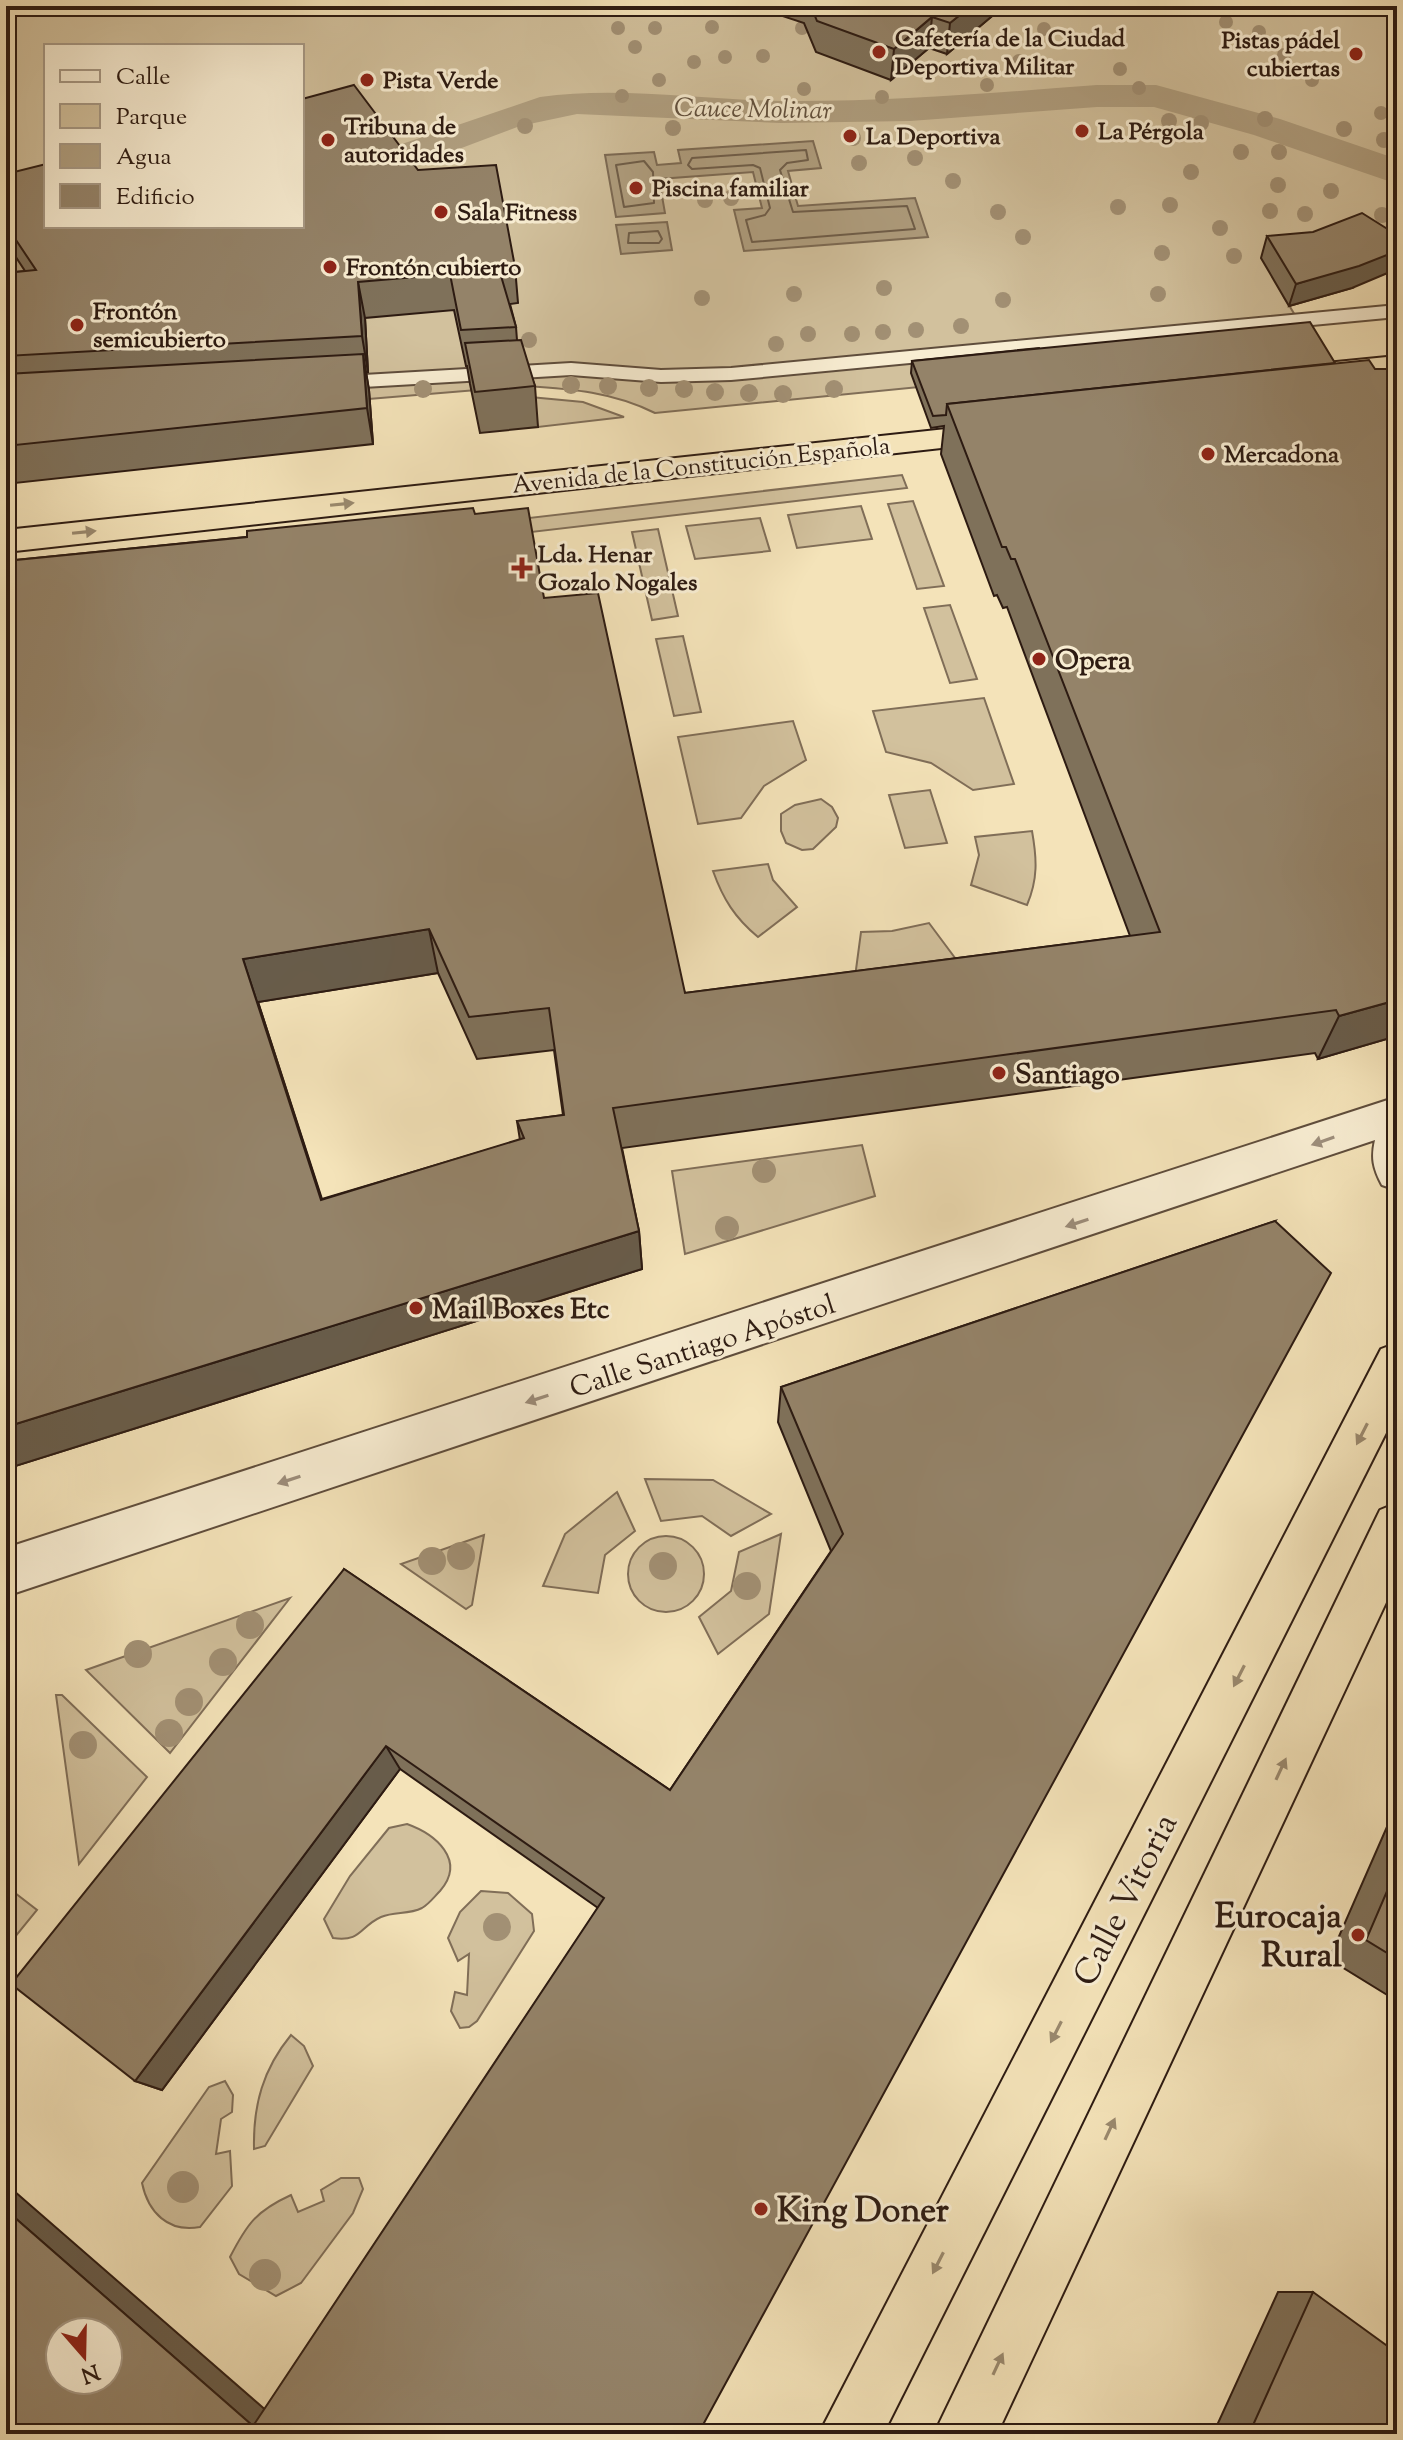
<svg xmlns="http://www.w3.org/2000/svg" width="1403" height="2440" font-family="'Sorts Mill Goudy',serif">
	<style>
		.green { fill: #d2c19d; stroke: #806e58; stroke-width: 2; fill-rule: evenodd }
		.water { fill: #b09f80; stroke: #7c6a54; stroke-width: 2 }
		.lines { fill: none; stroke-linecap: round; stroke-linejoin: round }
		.shore { stroke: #6e5d49; stroke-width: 2 }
		.canal { fill: #b09f80; fill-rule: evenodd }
		.lane-casing { stroke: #5f4d3c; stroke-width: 4 }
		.street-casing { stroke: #5f4d3c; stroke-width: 4 }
		.highway-casing { stroke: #2d1b12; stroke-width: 4 }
		.lane { fill: #f8edd2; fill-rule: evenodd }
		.street { fill: #f8edd2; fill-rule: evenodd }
		.highway { fill: #f4e3b9; fill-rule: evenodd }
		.tree { fill: #a29074 }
		.wall { fill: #7f715a; stroke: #2d1b12; stroke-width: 2; fill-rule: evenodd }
		.shaded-wall { fill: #685c4a; stroke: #2d1b12; stroke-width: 2 }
		.building { fill: #948369; stroke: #2d1b12; stroke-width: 2; fill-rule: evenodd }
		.oneway { fill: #9a896e }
		.oneway2 { fill: #9d8e7c }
		.poi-dot { fill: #8f2418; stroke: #f8edd2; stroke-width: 3 }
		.labels { text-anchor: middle; stroke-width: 6; stroke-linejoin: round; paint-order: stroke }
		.far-poi-label { font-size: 24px; font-weight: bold; fill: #2d1b12; stroke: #f8edd2; text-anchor: start }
		.far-street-label { font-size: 24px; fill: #2d1b12; stroke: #f8edd2 }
		.far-water-label { font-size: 26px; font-style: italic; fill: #61503e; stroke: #f8edd2 }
		.poi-label { font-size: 28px; font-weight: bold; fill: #2d1b12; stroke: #f8edd2; text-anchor: start }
		.street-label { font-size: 28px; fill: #2d1b12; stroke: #f8edd2 }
		.near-street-label { font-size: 34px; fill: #2d1b12; stroke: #f8edd2 }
		.near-poi-label { font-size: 34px; font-weight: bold; fill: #2d1b12; stroke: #f8edd2; text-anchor: end }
	</style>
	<rect width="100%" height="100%" fill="#f4e3b9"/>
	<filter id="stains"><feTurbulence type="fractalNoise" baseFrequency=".0025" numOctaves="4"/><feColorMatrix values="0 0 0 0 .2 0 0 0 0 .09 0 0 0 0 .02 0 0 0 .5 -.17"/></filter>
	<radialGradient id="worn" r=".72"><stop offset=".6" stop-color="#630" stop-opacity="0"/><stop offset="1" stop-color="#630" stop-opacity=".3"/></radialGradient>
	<g class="green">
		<path d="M 6,6 L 1397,6 L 1397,269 L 1337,292 L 1284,297 L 1315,348 L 655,413 C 613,392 572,389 526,386 L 6,429 ZM 46,46 L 302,46 L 302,226 L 46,226 Z"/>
		<path d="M 530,397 L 583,402 L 624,417 L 538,427 Z"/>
		<path d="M 902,475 L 907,488 L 523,533 L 520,519 Z"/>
		<path d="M 913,501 L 944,586 L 917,589 L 888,504 Z"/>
		<path d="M 861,506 L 872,539 L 797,548 L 788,515 Z"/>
		<path d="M 760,518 L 770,551 L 695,559 L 686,526 Z"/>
		<path d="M 658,529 L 678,616 L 652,620 L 632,532 Z"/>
		<path d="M 950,605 L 977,679 L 950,683 L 924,608 Z"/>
		<path d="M 683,636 L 701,712 L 674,716 L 656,639 Z"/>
		<path d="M 984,698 L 1014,784 L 973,790 L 931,763 L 886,752 L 873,711 Z"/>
		<path d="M 793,721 L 806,760 L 764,786 L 741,818 L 698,824 L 678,737 Z"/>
		<path d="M 930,790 L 947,843 L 905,848 L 889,795 Z"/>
		<path d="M 821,799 L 832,807 L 838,818 L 836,827 L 813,849 L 802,850 L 786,843 L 781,831 L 781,814 L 795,805 Z"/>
		<path d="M 1032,831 C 1037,859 1038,879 1027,905 L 971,885 L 979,855 L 975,837 Z"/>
		<path d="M 768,864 L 773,880 L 797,907 L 758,937 C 735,918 723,899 713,871 Z"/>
		<path d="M 929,923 L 958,962 L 855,977 L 861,932 L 892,931 Z"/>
		<path d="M 862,1145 L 875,1196 L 685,1254 L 672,1171 Z"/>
		<path d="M 645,1479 L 713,1480 L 771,1514 L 731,1536 L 702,1516 L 661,1521 Z"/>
		<path d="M 617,1492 L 635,1531 L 605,1555 L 598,1593 L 543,1586 L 565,1534 Z"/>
		<path d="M 781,1534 L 769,1614 L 718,1654 L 699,1617 L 731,1591 L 739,1552 Z"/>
		<path d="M 484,1535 L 472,1605 L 466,1609 L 401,1564 Z"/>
		<circle cx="666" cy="1574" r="38"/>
		<path d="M 290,1598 L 170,1753 L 86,1670 Z"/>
		<path d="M 56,1695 L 62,1695 L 147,1777 L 79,1864 Z"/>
		<path d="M 407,1824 C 435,1834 467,1860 440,1891 C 434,1897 429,1904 422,1908 C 408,1915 395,1911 381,1917 C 359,1927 362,1942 333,1938 L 324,1919 L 350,1876 L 389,1828 Z"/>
		<path d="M 6,1886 L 37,1910 L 6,1948 Z"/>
		<path d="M 481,1891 L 508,1893 L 532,1914 L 534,1931 L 477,2021 L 469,2027 L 460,2028 L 451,2011 L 455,1992 L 467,1995 L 469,1954 L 458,1961 L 448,1938 L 460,1912 Z"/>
		<path d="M 291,2035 L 304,2046 L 313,2066 L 265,2146 L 254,2149 C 253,2105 263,2069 291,2035 Z"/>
		<path d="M 225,2081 L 233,2095 L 232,2112 L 221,2119 L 216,2154 L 230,2151 L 232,2186 L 200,2227 C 168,2233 148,2212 142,2183 L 209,2087 Z"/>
		<path d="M 341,2178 L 359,2178 L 363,2189 L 353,2213 L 301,2283 L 276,2296 L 239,2274 L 230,2257 C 247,2224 256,2211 291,2195 L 298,2212 L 324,2201 L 321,2190 Z"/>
	</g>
	<g class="water">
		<path d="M 813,141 L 821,168 L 788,171 L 798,206 L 915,198 L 928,237 L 744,251 L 734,210 L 762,208 L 753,172 L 659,179 L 665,213 L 616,217 L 605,155 L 654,152 L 657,165 L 681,163 L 678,150 Z"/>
		<path d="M 667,222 L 672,250 L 621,254 L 616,225 Z"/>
	</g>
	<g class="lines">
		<g class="shore">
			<path d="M 806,150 L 808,160 L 787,163 L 780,170 L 793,212 L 907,206 L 915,229 L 752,242 L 746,220 L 765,215 L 770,208 L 760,168 L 753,165 L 692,169 L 688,165 L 692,158 Z"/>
			<path d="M 644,161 L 653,172 L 654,203 L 624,207 L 616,165 Z"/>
			<path d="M 658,231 L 662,239 L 659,243 L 628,243 L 629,233 Z"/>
		</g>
		<g class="canal">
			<path d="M 1097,85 L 1156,85 L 1280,119 L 1397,159 L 1397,184 L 1254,135 L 1154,107 L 1097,107 L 910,121 L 781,123 L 577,114 L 520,126 L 366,184 L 302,202 L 302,178 L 540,97 C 620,86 702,100 782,101 C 887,102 992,93 1097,85 Z"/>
			<path d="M 119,226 L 195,226 L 189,234 L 6,274 L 6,250 Z"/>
		</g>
		<defs>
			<path id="lane" d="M 1397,305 L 1397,317 L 731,380 L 661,382 L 571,375 L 329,389 L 319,383 L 329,377 L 571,363 L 661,370 L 731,368 Z"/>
			<path id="street" d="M 1397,1097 L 1397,1190 L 1382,1185 C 1373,1168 1371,1158 1375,1140 L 6,1596 L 6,1548 Z"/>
			<g id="highway">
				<path d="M 1397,356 L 1397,374 L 1316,384 L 1305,381 L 1300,374 L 1305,367 L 1316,364 Z"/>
				<path d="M 1002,423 L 1013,426 L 1018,433 L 1013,440 L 6,552 L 6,530 Z"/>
				<path d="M 1397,1343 L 1397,1411 L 883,2434 L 819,2434 L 1381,1349 Z"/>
				<path d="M 1397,1503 L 1397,1579 L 997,2434 L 934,2434 L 1380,1510 Z"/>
			</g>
		</defs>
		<use href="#lane" class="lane-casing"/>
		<use href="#street" class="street-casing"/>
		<use href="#highway" class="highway-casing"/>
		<use href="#lane" class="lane"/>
		<use href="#street" class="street"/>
		<use href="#highway" class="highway"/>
	</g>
	<g class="tree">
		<circle cx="1226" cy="22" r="7"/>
		<circle cx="712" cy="27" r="7"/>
		<circle cx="618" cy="28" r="7"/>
		<circle cx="655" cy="28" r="7"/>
		<circle cx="802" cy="28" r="7"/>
		<circle cx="1044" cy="29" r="7"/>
		<circle cx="1259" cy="32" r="7"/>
		<circle cx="635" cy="47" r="7"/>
		<circle cx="1284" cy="55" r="7"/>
		<circle cx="763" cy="56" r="7"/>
		<circle cx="725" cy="57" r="7"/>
		<circle cx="1019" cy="61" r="7"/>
		<circle cx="694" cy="62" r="7"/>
		<circle cx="1120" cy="69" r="7"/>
		<circle cx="659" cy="80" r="7"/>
		<circle cx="1312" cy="80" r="7"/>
		<circle cx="987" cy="85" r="7"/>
		<circle cx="1139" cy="88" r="7"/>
		<circle cx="804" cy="89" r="7"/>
		<circle cx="622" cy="96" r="7"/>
		<circle cx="882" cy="97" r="7"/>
		<circle cx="1381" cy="113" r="7"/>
		<circle cx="1265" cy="119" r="8"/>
		<circle cx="1169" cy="121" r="8"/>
		<circle cx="1201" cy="123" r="8"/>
		<circle cx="525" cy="126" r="8"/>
		<circle cx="673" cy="128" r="8"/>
		<circle cx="1344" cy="129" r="8"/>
		<circle cx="853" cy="138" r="8"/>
		<circle cx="1384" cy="140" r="8"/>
		<circle cx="1241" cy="152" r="8"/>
		<circle cx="1279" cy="152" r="8"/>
		<circle cx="915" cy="158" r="8"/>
		<circle cx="859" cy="163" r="8"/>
		<circle cx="1191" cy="172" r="8"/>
		<circle cx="953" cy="181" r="8"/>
		<circle cx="1278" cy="185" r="8"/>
		<circle cx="1331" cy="191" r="8"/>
		<circle cx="731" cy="198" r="8"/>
		<circle cx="705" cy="200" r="8"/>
		<circle cx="1170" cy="205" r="8"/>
		<circle cx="1118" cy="207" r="8"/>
		<circle cx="1270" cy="211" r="8"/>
		<circle cx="998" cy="212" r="8"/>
		<circle cx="1305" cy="214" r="8"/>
		<circle cx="1382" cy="215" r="8"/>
		<circle cx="1220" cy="228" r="8"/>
		<circle cx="1023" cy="237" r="8"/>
		<circle cx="1162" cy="253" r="8"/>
		<circle cx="1234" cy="256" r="8"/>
		<circle cx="884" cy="288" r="8"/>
		<circle cx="794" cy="294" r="8"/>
		<circle cx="1158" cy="294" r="8"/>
		<circle cx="702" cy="298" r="8"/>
		<circle cx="1003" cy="300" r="8"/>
		<circle cx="961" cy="326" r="8"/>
		<circle cx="916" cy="330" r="8"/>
		<circle cx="883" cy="332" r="8"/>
		<circle cx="808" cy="334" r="8"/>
		<circle cx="852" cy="334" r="8"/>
		<circle cx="529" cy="340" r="8"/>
		<circle cx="776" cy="344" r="8"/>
		<circle cx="571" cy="385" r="9"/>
		<circle cx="608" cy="386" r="9"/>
		<circle cx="649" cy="388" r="9"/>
		<circle cx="423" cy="389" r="9"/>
		<circle cx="684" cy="389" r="9"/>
		<circle cx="834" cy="389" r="9"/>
		<circle cx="715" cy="392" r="9"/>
		<circle cx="749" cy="393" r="9"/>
		<circle cx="783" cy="394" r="9"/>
		<circle cx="764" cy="1171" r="12"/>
		<circle cx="727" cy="1228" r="12"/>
		<circle cx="461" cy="1556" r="14"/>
		<circle cx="432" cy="1561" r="14"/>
		<circle cx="663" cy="1566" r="14"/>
		<circle cx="747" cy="1586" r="14"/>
		<circle cx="250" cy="1625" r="14"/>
		<circle cx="138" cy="1654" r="14"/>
		<circle cx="223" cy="1662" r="14"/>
		<circle cx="189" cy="1702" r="14"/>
		<circle cx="169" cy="1733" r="14"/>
		<circle cx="83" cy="1745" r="14"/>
		<circle cx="497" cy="1927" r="14"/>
		<circle cx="183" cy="2187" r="16"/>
		<circle cx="265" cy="2275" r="16"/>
	</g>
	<g class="wall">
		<path d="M 752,6 L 1004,6 L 947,54 L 929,48 L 891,80 L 816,52 L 804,23 Z"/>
		<path d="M 418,170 L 515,267 L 518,303 L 510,304 L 516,327 L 517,340 L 535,386 L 538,427 L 480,433 L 470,384 L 467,366 L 466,366 L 454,310 L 365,318 L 368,372 L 366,372 L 369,390 L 373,444 L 6,484 L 6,273 L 25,271 L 6,242 L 6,192 L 9,191 L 6,182 L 6,174 Z"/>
		<path d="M 1267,236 L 1352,288 L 1289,306 L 1261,258 Z"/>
		<path d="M 1039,348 L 1397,1036 L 1318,1059 L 1315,1053 L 622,1148 L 639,1231 L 642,1269 L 6,1469 L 6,561 L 475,514 L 544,598 L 685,993 L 1130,936 L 1007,607 L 1003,608 L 997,595 L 994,596 L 941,454 L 944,426 L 931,428 L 911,373 L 912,361 ZM 438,973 L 477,1059 L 554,1050 L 563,1115 L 517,1121 L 520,1140 L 322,1199 L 258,1002 Z"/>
		<path d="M 1275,1221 L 265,2409 L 598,1908 L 400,1769 L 162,2090 L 135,2081 L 344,1569 L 670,1790 L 831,1551 L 778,1422 L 781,1387 Z"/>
		<path d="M 1397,1804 L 1397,2001 L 1329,1959 Z"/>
		<path d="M 1278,2292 L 1313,2292 L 1397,2434 L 1213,2434 Z"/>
	</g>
	<g class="shaded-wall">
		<path d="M 971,6 L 1004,6 L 947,54 L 950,23 Z"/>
		<path d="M 932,17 L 929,48 L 891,80 L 894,49 Z"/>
		<path d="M 1397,251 L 1397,269 L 1352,288 L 1289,306 L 1296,284 Z"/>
		<path d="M 358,282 L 365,318 L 368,372 L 362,336 Z"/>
		<path d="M 363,354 L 369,390 L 373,444 L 367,408 Z"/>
		<path d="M 429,929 L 438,973 L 258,1002 L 334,1238 L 243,959 Z"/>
		<path d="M 1397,1000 L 1397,1036 L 1318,1059 L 1339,1016 Z"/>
		<path d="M 639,1231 L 642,1269 L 6,1469 L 6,1427 Z"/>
		<path d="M 386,1746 L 400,1769 L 162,2090 L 135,2081 Z"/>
		<path d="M 6,2184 L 276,2419 L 253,2426 L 6,2210 Z"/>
	</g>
	<g class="building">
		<path d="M 811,6 L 971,6 L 950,23 L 932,17 L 894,49 L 817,21 Z"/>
		<path d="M 354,85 L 418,170 L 496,165 L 515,267 L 499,269 L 516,327 L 461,330 L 450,274 L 358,282 L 362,336 L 6,356 L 6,273 L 36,270 L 6,225 L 6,192 L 13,190 L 6,179 L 6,174 L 46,164 L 46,226 L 302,226 L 302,99 Z"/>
		<path d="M 1362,213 L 1397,235 L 1397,251 L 1359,266 L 1296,284 L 1267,236 L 1313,232 Z"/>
		<path d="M 1310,322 L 1335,363 L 947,404 L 946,415 L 933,416 L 912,361 Z"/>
		<path d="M 521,340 L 535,386 L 475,392 L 465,343 Z"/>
		<path d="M 363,354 L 367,408 L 6,446 L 6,374 Z"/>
		<path d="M 1369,360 L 1375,369 L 1397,369 L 1397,1000 L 1339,1016 L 1336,1010 L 613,1108 L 639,1231 L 6,1427 L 6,561 L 247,537 L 247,531 L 473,508 L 475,514 L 528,508 L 544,598 L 598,593 L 685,993 L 1160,932 L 1015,559 L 1011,559 L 1006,547 L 1002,547 L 947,404 ZM 429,929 L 469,1017 L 549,1008 L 564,1115 L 517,1121 L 524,1138 L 321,1200 L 243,959 Z"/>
		<path d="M 1275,1221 L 1331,1273 L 698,2434 L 6,2434 L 6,2210 L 253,2426 L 604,1898 L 386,1746 L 135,2081 L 11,1984 L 344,1569 L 670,1790 L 843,1534 L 781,1387 ZM 60,2332 L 108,2332 L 108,2380 L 60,2380 Z"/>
		<path d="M 1397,1868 L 1397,1959 L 1366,1940 Z"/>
		<path d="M 1313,2292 L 1397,2353 L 1397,2434 L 1249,2434 Z"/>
	</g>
	<defs><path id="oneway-solid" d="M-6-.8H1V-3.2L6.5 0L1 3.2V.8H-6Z" transform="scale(2)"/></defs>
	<g class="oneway">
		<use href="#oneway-solid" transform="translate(342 504) rotate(-6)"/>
		<use href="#oneway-solid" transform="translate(84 532) rotate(-6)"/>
		<use href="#oneway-solid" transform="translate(1362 1434) rotate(117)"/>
		<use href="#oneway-solid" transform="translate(1239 1676) rotate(117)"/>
		<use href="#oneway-solid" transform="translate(1281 1769) rotate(-65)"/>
		<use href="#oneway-solid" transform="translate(1056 2032) rotate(117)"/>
		<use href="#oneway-solid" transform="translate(1110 2129) rotate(-65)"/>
		<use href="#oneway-solid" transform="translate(938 2263) rotate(117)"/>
		<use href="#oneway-solid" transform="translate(998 2364) rotate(-65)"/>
	</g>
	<g class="oneway2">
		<use href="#oneway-solid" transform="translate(1323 1141) rotate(161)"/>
		<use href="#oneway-solid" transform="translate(1077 1223) rotate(162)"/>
		<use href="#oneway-solid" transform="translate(537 1399) rotate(162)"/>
		<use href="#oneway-solid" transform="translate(289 1480) rotate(162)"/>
	</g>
	<g class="poi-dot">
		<circle cx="879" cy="52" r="8"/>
		<circle cx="1356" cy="54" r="8"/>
		<circle cx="367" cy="80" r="8"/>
		<circle cx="1082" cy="131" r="8"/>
		<circle cx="850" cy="136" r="8"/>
		<circle cx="328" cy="140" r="8"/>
		<circle cx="636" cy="188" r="8"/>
		<circle cx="441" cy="212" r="8"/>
		<circle cx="330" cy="267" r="8"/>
		<circle cx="77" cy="325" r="8"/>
		<circle cx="1208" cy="454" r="8"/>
		<path d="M518 556h8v8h8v8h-8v8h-8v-8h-8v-8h8z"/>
		<circle cx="1039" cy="659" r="8"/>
		<circle cx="999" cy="1073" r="8"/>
		<circle cx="416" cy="1308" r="8"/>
		<circle cx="1358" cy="1935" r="8"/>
		<circle cx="761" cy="2209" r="8"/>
	</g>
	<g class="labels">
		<g class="far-poi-label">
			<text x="895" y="46">Cafetería de la Ciudad<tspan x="895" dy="28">Deportiva Militar</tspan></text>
			<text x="1340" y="48" text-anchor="end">Pistas pádel<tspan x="1340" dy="28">cubiertas</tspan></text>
			<text x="383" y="88">Pista Verde</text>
			<text x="344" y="134">Tribuna de<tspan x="344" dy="28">autoridades</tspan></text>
			<text x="1098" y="139">La Pérgola</text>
			<text x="866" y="144">La Deportiva</text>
			<text x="652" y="196">Piscina familiar</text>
			<text x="457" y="220">Sala Fitness</text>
			<text x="346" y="275">Frontón cubierto</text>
			<text x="93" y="319">Frontón<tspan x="93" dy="28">semicubierto</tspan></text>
			<text x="1224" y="462">Mercadona</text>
			<text x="538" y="562">Lda. Henar<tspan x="538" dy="28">Gozalo Nogales</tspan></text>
		</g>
		<g class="far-street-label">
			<text transform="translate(701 465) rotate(-6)" y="8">Avenida de la Constitución Española</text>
		</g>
		<g class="far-water-label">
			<text transform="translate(753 108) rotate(1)" y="9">Cauce Molinar</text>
		</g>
		<g class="poi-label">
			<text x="1055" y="669">Opera</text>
			<text x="1015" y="1083">Santiago</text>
			<text x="432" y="1318">Mail Boxes Etc</text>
		</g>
		<g class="street-label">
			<text transform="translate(702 1345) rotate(-18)" y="10">Calle Santiago Apóstol</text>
		</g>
		<g class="near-street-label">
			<text transform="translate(1124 1899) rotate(-63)" y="12">Calle Vitoria</text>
		</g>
		<g class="near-poi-label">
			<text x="1342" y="1927">Eurocaja<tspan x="1342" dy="39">Rural</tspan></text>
			<text x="777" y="2221" text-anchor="start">King Doner</text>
		</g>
	</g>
	<rect width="1403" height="2440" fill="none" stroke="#f4e3b9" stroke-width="32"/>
	<rect x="8" y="8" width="1387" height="2424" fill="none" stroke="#2d1b12" stroke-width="4"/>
	<rect x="16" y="16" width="1371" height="2408" fill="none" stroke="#2d1b12" stroke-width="2"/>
	<rect x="44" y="44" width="260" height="184" fill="#f8edd2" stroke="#a79985" stroke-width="2"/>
	<rect x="60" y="70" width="40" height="12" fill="#f8edd2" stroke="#a79985" stroke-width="2"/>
	<text x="116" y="84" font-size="24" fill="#2d1b12">Calle</text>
	<rect x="60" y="104" width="40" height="24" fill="#d2c19d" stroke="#a79985" stroke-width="2"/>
	<text x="116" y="124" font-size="24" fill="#2d1b12">Parque</text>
	<rect x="60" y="144" width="40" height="24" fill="#b09f80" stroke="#a79985" stroke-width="2"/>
	<text x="116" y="164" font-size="24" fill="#2d1b12">Agua</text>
	<rect x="60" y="184" width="40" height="24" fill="#948369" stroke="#a79985" stroke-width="2"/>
	<text x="116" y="204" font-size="24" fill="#2d1b12">Edificio</text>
	<g transform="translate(84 2356) rotate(160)"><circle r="38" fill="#f8edd2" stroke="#a79985" stroke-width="2"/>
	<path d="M0-6L14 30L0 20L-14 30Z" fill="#8f2418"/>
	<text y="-12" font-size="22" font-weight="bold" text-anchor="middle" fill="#2d1b12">N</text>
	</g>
	<rect width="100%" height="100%" filter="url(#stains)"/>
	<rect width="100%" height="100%" fill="url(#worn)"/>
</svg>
